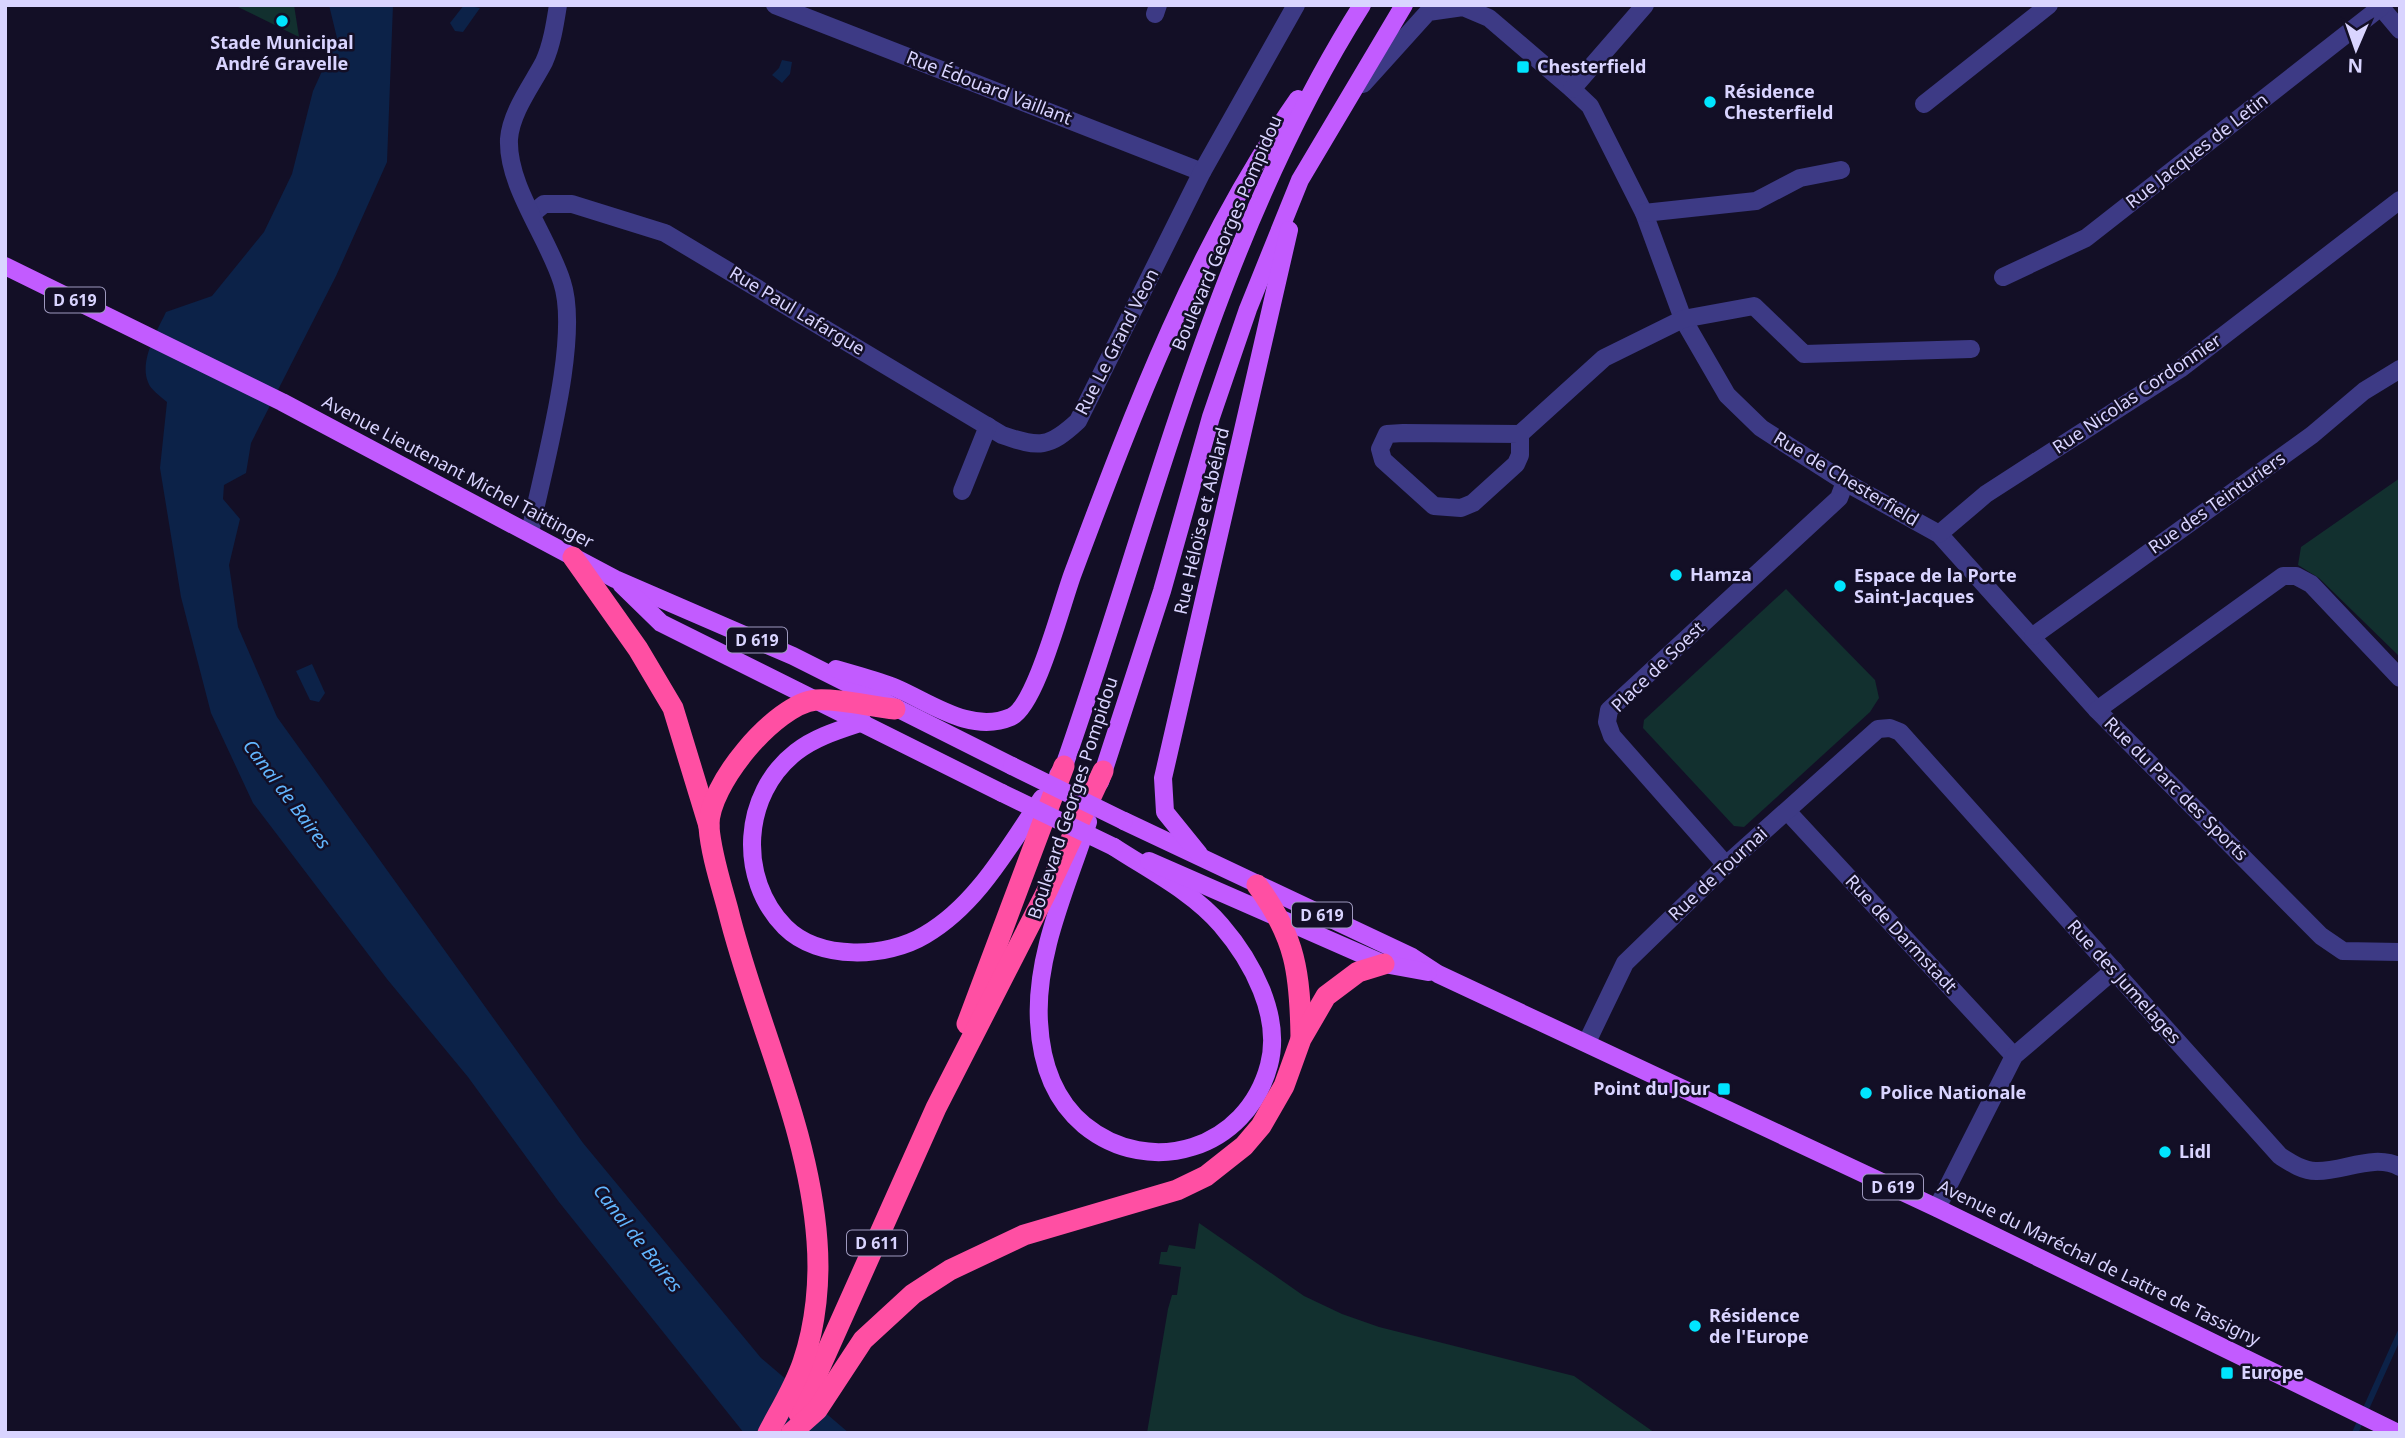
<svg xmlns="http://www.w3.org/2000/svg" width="2405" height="1438" font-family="'Noto Sans',sans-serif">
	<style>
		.green { fill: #12302f }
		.water { fill: #0c2248 }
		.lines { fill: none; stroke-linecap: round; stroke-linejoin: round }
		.stream { stroke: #0c2248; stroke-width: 6 }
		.minor { stroke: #3d3a85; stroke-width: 18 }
		.major { stroke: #c25bff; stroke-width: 18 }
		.highway { stroke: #ff4fa3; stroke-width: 21 }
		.major-bridge { stroke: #c25bff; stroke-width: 18 }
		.poi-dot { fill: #00e5ff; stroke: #130f26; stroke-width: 2.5 }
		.labels { text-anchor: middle; stroke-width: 5; stroke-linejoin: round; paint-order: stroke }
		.shield { fill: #130f26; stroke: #9e99be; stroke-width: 2 }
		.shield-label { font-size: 16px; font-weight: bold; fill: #d9d4ff }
		.poi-label { font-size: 18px; font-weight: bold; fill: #d9d4ff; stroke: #130f26; text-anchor: start }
		.street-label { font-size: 18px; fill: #d9d4ff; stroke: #130f26 }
		.water-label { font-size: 19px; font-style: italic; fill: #62b6ff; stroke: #130f26 }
	</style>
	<rect width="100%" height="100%" fill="#130f26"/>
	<g class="green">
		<path d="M 234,5 L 294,5 L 299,37 Z"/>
		<path d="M 2400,478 L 2400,657 L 2319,578 L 2298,565 L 2301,547 Z"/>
		<path d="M 1786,589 L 1875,680 L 1879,698 L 1870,712 L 1744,827 L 1734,826 L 1643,728 L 1644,720 Z"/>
		<path d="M 1199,1223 L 1304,1296 L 1342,1314 L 1379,1327 L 1574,1376 L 1655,1433 L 1147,1433 L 1168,1309 L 1172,1295 L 1177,1295 L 1181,1267 L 1159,1264 L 1161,1252 L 1167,1252 L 1169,1245 L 1195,1249 Z"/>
	</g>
	<g class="water">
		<path d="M 329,5 L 393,5 L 387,162 L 336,276 L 251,443 L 246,473 L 224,485 L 223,499 L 240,519 L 229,565 L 238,627 L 277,717 L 583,1143 L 761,1358 L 849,1433 L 744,1433 L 559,1202 L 468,1077 L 387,979 L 253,803 L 211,713 L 181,597 L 160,468 L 167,402 C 161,397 150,389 148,382 C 139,361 158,329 166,312 L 212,296 L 264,232 L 292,174 L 313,91 L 337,38 Z"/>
		<path d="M 464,5 L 480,8 L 463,32 L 455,31 L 450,23 Z"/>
		<path d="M 782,60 L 792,62 L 790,74 L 782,83 L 772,75 L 779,68 Z"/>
		<path d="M 312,664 L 325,693 L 319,702 L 310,700 L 296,671 Z"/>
	</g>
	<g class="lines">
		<path class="stream" d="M 2355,1433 L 2400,1333"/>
		<g class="minor">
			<path d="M 775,5 L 1202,172"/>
			<path d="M 2379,5 L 2400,30"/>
			<path d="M 1155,14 L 1158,5"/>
			<path d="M 1363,84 L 1428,12 L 1463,7 L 1489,18 L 1572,89 L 1590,106 L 1644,213 L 1683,319 L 1727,395 L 1761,428 L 1845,482 L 1939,534 L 2097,710 L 2321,936 L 2343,951 L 2400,952"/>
			<path d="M 1572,89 L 1645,5"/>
			<path d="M 1924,104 L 2049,5"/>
			<path d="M 1644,213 L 1756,201 L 1800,178 L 1841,170"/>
			<path d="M 532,214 L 544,204 L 572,204 L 665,233 L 1002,435 C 1039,448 1049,448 1078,421 L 1202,172 L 1296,5"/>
			<path d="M 2003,277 L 2086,238 L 2381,7"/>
			<path d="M 1520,434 L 1520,455 L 1516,464 L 1473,503 L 1461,508 L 1434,506 L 1383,460 L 1380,449 L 1387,434 L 1403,433 L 1520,434 L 1604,358 L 1683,319 L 1754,306 L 1804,354 L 1971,349"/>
			<path d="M 962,491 L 988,426"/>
			<path d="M 530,533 C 542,471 581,339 562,282 C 548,237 507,186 509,139 C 511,112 532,85 544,62 C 552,44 555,24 558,5"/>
			<path d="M 1939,534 L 1986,494 L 2180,369 L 2400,200"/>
			<path d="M 2033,636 L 2312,435 L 2364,391 L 2400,369"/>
			<path d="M 2097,710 L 2283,576 L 2296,576 L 2311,584 L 2400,678"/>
			<path d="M 1787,811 L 2014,1056"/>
			<path d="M 1726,865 L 1612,736 L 1607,722 L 1609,710 L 1839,498 L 1845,482"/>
			<path d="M 1587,1042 L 1625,963 L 1726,865 L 1878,729 L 1890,728 L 1900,732 L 2280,1156 C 2291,1163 2303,1171 2316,1171 C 2343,1172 2374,1153 2400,1167"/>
			<path d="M 1937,1208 L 2014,1056 L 2114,970"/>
		</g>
		<g class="major">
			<path d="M 5,266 L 282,402 L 615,579 L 793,656 L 1012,766"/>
			<path d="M 621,584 L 661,623 L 1002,793"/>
			<path d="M 836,669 C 855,675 877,680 896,688 C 931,703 971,734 1011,717 C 1036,706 1062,602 1073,573 C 1134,410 1197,243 1298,99"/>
			<path d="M 863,722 C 839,730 815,737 796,752 C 742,794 737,878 785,927 C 819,961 887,958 925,935 C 977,905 1009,846 1042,798"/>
			<path d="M 1058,775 L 1064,766 C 1154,510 1215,237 1362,5"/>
			<path d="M 1100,782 L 1162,591 L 1211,417 L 1248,309 L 1300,180 L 1404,5"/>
			<path d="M 1124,821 L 1412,957 L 1438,974 L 1937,1208 L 2398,1433"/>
			<path d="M 1088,822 C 1068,885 1035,954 1039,1022 C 1041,1061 1053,1099 1084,1125 C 1150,1179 1247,1149 1269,1065 C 1282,1016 1252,961 1221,925 C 1193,892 1149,870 1114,847"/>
			<path d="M 1199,854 L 1165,812 L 1163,778 L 1289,230"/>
			<path d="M 1149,861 L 1384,964 L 1428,972"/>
		</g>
		<g class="highway">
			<path d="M 573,557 L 638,649 L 673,708 L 709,826"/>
			<path d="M 1257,885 C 1296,938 1300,973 1301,1037"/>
			<path d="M 967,1024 L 1064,766"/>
			<path d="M 799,1414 L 936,1108 L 1047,891 L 1103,771"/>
			<path d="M 768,1433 C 780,1410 795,1386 803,1362 C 816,1324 820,1280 817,1241 C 809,1127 755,1020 728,910 C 721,884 711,854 709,827 C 707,786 775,704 816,700 C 838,698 872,707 895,709"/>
			<path d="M 791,1433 L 817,1410 L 863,1340 L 913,1294 L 950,1270 L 1024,1235 L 1177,1190 L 1206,1176 L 1244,1146 L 1261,1126 L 1284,1086 L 1301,1039 L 1326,996 L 1358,972 L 1384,964"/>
		</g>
		<g class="major-bridge">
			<path d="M 1012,766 L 1124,821"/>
			<path d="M 1002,793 L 1114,847"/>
		</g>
	</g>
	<g class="poi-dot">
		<circle cx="282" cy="21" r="7"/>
		<rect x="1516" y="60" width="14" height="14" rx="3.5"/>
		<circle cx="1710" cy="102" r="7"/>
		<circle cx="1676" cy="575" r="7"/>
		<circle cx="1840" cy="586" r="7"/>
		<rect x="1717" y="1082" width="14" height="14" rx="3.5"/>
		<circle cx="1866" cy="1093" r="7"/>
		<circle cx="2165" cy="1152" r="7"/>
		<circle cx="1695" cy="1326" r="7"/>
		<rect x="2220" y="1366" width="14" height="14" rx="3.5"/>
	</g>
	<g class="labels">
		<g class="shield">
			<rect x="45" y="287.5" width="60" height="25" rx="5"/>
			<rect x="727" y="627.5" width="60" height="25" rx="5"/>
			<rect x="1292" y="902.5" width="60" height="25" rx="5"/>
			<rect x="1863" y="1174.5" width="60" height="25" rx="5"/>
			<rect x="847" y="1230.5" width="60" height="25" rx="5"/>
		</g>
		<g class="shield-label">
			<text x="75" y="306">D 619</text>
			<text x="757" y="646">D 619</text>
			<text x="1322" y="921">D 619</text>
			<text x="1893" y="1193">D 619</text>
			<text x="877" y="1249">D 611</text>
		</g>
		<g class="poi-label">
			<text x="282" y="49" text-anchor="middle">Stade Municipal<tspan x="282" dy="21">André Gravelle</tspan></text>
			<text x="1537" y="73">Chesterfield</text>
			<text x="1724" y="98">Résidence<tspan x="1724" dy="21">Chesterfield</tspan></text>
			<text x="1690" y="581">Hamza</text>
			<text x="1854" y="582">Espace de la Porte<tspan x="1854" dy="21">Saint-Jacques</tspan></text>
			<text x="1710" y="1095" text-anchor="end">Point du Jour</text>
			<text x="1880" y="1099">Police Nationale</text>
			<text x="2179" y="1158">Lidl</text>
			<text x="1709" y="1322">Résidence<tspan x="1709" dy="21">de l'Europe</tspan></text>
			<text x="2241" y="1379">Europe</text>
		</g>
		<g class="street-label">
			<text transform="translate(989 88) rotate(21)" y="6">Rue Édouard Vaillant</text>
			<text transform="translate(2197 151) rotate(-38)" y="6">Rue Jacques de Letin</text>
			<text transform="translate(1227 233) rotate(-67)" y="6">Boulevard Georges Pompidou</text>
			<text transform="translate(797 311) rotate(31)" y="6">Rue Paul Lafargue</text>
			<text transform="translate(1117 342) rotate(-63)" y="6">Rue Le Grand Veon</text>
			<text transform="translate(2137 394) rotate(-34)" y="6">Rue Nicolas Cordonnier</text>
			<text transform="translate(458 472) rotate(28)" y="6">Avenue Lieutenant Michel Taittinger</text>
			<text transform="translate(1846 479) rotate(31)" y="6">Rue de Chesterfield</text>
			<text transform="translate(2217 503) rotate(-35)" y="6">Rue des Teinturiers</text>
			<text transform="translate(1202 521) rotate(-77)" y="6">Rue Héloïse et Abélard</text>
			<text transform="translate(1658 667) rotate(-44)" y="6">Place de Soest</text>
			<text transform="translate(2176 789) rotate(45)" y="6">Rue du Parc des Sports</text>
			<text transform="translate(1073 798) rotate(-72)" y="6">Boulevard Georges Pompidou</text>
			<text transform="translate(1718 874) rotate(-43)" y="6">Rue de Tournai</text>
			<text transform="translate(1901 934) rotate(47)" y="6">Rue de Darmstadt</text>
			<text transform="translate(2124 982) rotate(48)" y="6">Rue des Jumelages</text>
			<text transform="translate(2099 1263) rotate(26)" y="6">Avenue du Maréchal de Lattre de Tassigny</text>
		</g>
		<g class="water-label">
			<text transform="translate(287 794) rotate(53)" y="7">Canal de Baires</text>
			<text transform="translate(638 1238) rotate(52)" y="7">Canal de Baires</text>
		</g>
	</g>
	<rect width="2405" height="1438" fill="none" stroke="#d9d4ff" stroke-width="14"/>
	<g transform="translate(2356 49) rotate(182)" stroke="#130f26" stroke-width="5" paint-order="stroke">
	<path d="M0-5L12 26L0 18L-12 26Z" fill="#d9d4ff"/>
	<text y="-10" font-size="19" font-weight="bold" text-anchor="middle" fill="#d9d4ff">N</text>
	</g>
</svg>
